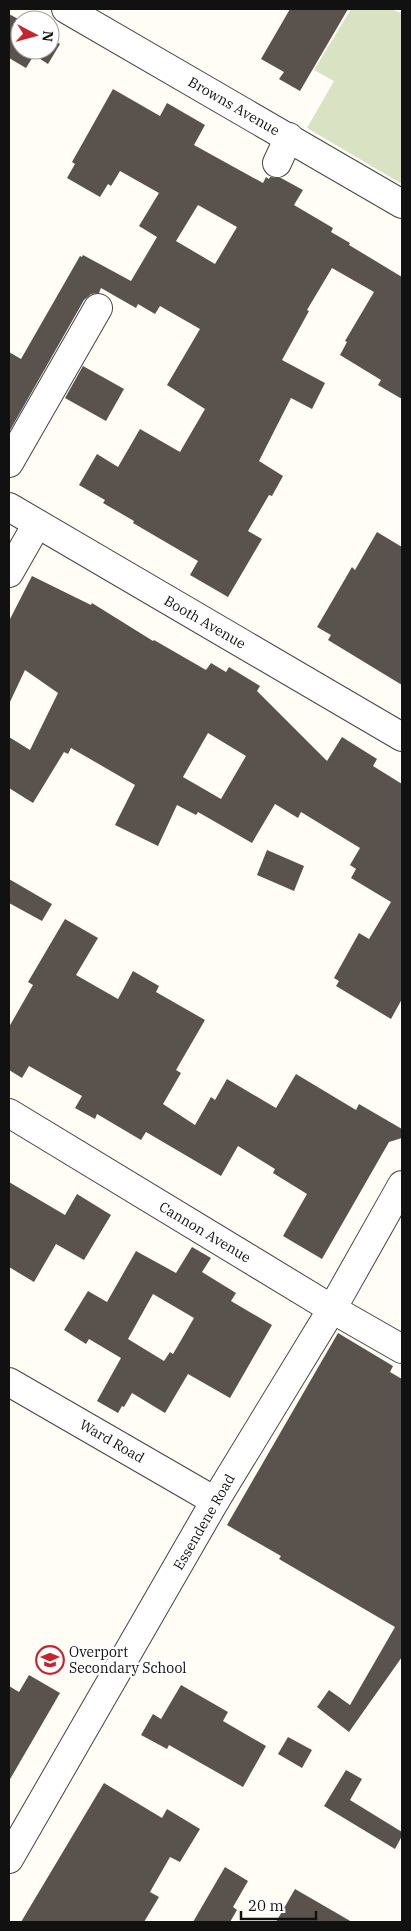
<svg xmlns="http://www.w3.org/2000/svg" width="411" height="1931" font-family="'IBM Plex Serif',serif">
	<style>
		.cemetery { fill: #d9e3c4 }
		.building { fill: #5a524d; fill-rule: evenodd }
		.lines { fill: none; stroke-linecap: round; stroke-linejoin: round }
		.minor-casing { stroke: #444; stroke-width: 30 }
		.minor { stroke: #fff; stroke-width: 28 }
		.labels { text-anchor: middle; stroke-width: 5; stroke-linejoin: round; paint-order: stroke }
		.street-label { font-size: 14px; fill: #111; stroke: #fff }
		.poi-label { font-size: 14px; fill: #111; stroke: #fff; text-anchor: start }
	</style>
	<rect width="100%" height="100%" fill="#fffdf5"/>
	<path class="cemetery" d="M 351,9 L 390,9 L 402,13 L 402,184 L 307,128 L 334,81 L 314,70 Z"/>
	<g class="building">
		<path d="M 290,9 L 348,9 L 300,91 L 279,79 L 284,72 L 261,59 Z"/>
		<path d="M 9,14 L 20,20 L 20,50 L 50,50 L 50,38 L 60,44 L 48,64 L 34,55 L 26,68 L 9,58 Z"/>
		<path d="M 113,89 L 160,116 L 167,103 L 205,125 L 194,145 L 263,183 L 266,177 L 269,179 L 270,177 L 281,178 L 303,190 L 294,205 L 333,228 L 331,232 L 350,243 L 349,245 L 402,277 L 402,399 L 378,385 L 381,380 L 340,355 L 347,342 L 345,341 L 374,292 L 332,268 L 307,310 L 309,311 L 282,360 L 325,383 L 312,409 L 291,398 L 259,461 L 283,476 L 272,496 L 269,495 L 248,531 L 262,539 L 228,597 L 190,575 L 198,561 L 133,523 L 134,521 L 103,503 L 105,500 L 79,485 L 97,454 L 118,467 L 140,429 L 180,452 L 205,409 L 167,385 L 200,329 L 160,306 L 155,314 L 138,304 L 136,308 L 101,288 L 99,293 L 91,294 L 84,300 L 9,432 L 9,352 L 21,359 L 80,256 L 82,257 L 83,255 L 131,281 L 157,237 L 139,226 L 159,193 L 120,171 L 111,186 L 108,184 L 100,197 L 67,178 L 75,164 L 72,162 ZM 198,205 L 237,227 L 215,264 L 176,241 Z"/>
		<path d="M 83,366 L 124,389 L 106,421 L 65,398 Z"/>
		<path d="M 377,532 L 402,547 L 402,685 L 328,640 L 331,635 L 317,627 L 352,567 L 355,570 Z"/>
		<path d="M 32,576 L 91,605 L 92,603 L 153,641 L 154,640 L 206,670 L 211,663 L 226,672 L 229,667 L 260,686 L 257,691 L 327,761 L 342,737 L 377,759 L 373,766 L 402,784 L 402,999 L 391,1019 L 336,986 L 339,981 L 334,978 L 359,933 L 369,939 L 391,902 L 351,878 L 356,869 L 350,865 L 360,848 L 301,812 L 298,818 L 275,804 L 252,843 L 198,812 L 196,815 L 177,805 L 158,846 L 115,825 L 135,785 L 71,748 L 68,754 L 64,752 L 33,803 L 9,788 L 9,737 L 30,750 L 58,693 L 25,670 L 9,704 L 9,621 ZM 208,733 L 246,756 L 221,799 L 183,777 Z"/>
		<path d="M 267,850 L 304,866 L 294,891 L 257,875 Z"/>
		<path d="M 9,879 L 52,904 L 42,921 L 9,903 Z"/>
		<path d="M 65,919 L 98,938 L 76,975 L 118,999 L 133,971 L 159,986 L 156,992 L 205,1020 L 176,1070 L 181,1073 L 163,1104 L 195,1125 L 211,1097 L 215,1100 L 227,1079 L 276,1108 L 296,1074 L 356,1110 L 359,1104 L 402,1129 L 402,1138 L 389,1142 L 322,1259 L 283,1236 L 307,1194 L 273,1173 L 275,1169 L 238,1146 L 221,1176 L 146,1132 L 141,1140 L 97,1114 L 95,1119 L 75,1108 L 82,1096 L 29,1066 L 22,1078 L 9,1070 L 9,1027 L 33,985 L 28,982 Z"/>
		<path d="M 9,1182 L 65,1215 L 77,1194 L 111,1215 L 84,1260 L 56,1244 L 34,1282 L 9,1267 Z"/>
		<path d="M 192,1247 L 211,1258 L 202,1272 L 236,1293 L 231,1301 L 272,1325 L 230,1398 L 188,1374 L 165,1413 L 132,1393 L 124,1407 L 122,1406 L 118,1413 L 97,1401 L 121,1358 L 89,1339 L 86,1344 L 64,1330 L 88,1291 L 107,1302 L 136,1251 L 176,1273 ZM 153,1294 L 194,1318 L 173,1354 L 170,1352 L 164,1361 L 128,1339 Z"/>
		<path d="M 338,1333 L 393,1366 L 390,1372 L 402,1379 L 402,1657 L 349,1732 L 317,1707 L 329,1690 L 350,1705 L 395,1627 L 279,1559 L 281,1556 L 227,1525 Z"/>
		<path d="M 29,1675 L 60,1693 L 9,1781 L 9,1686 L 19,1692 Z"/>
		<path d="M 181,1685 L 228,1712 L 223,1721 L 266,1746 L 243,1787 L 169,1745 L 167,1749 L 141,1735 L 153,1714 L 161,1719 Z"/>
		<path d="M 288,1737 L 312,1750 L 302,1768 L 278,1754 Z"/>
		<path d="M 346,1770 L 362,1779 L 350,1800 L 402,1832 L 402,1836 L 395,1849 L 324,1806 Z"/>
		<path d="M 104,1783 L 162,1818 L 167,1809 L 200,1829 L 180,1862 L 170,1857 L 150,1892 L 159,1897 L 144,1922 L 21,1922 Z"/>
		<path d="M 225,1867 L 248,1881 L 233,1907 L 237,1910 L 230,1922 L 193,1922 Z"/>
		<path d="M 295,1889 L 352,1922 L 276,1922 Z"/>
	</g>
	<g class="lines">
		<defs>
			<g id="minor">
				<path d="M 66,9 L 402,204"/>
				<path d="M 277,163 L 289,137"/>
				<path d="M 9,463 L 98,308"/>
				<path d="M 9,507 L 402,737"/>
				<path d="M 9,573 L 37,524"/>
				<path d="M 9,1113 L 332,1309 L 402,1349"/>
				<path d="M 9,1382 L 215,1501"/>
				<path d="M 9,1859 L 215,1501 L 332,1309 L 402,1185"/>
			</g>
		</defs>
		<use href="#minor" class="minor-casing"/>
		<use href="#minor" class="minor"/>
	</g>
	<defs>
		<symbol id="school-ring" viewBox="-11 -11 22 22"><circle r="9.5" fill="#fff" stroke="#c4262e" stroke-width="1.5"/><path d="M0-5L7-2L0 1L-7-2ZM-4 1L0 2.5L4 1V4Q0 6-4 4Z" fill="#c4262e"/></symbol>
	</defs>
	<g fill-rule="evenodd">
		<use href="#school-ring" x="34" y="1644" width="32" height="32"/>
	</g>
	<g class="labels">
		<g class="street-label">
			<text transform="translate(234 106) rotate(30)" y="5">Browns Avenue</text>
			<text transform="translate(205 622) rotate(30)" y="5">Booth Avenue</text>
			<text transform="translate(205 1232) rotate(31)" y="5">Cannon Avenue</text>
			<text transform="translate(112 1441) rotate(30)" y="5">Ward Road</text>
			<text transform="translate(204 1522) rotate(-60)" y="5">Essendene Road</text>
		</g>
		<g class="poi-label">
			<text x="69" y="1657">Overport<tspan x="69" dy="16">Secondary School</tspan></text>
		</g>
	</g>
	<rect width="411" height="1931" fill="none" stroke="#111111" stroke-width="20"/>
	<g transform="translate(35 35) rotate(96)"><circle r="24" fill="#ffffff" stroke="#a0a0a0"/>
	<path d="M0-4L9 19L0 12L-9 19Z" fill="#c4262e"/>
	<text y="-8" font-size="14" font-weight="bold" text-anchor="middle" fill="#111111">N</text>
	</g>
	<path d="M241 1911v8h75v-8" fill="none" stroke="#111111" stroke-width="2.5"/>
	<text x="248" y="1911" font-size="15" fill="#111111" stroke="#ffffff" stroke-width="4" paint-order="stroke">20 m</text>
</svg>
